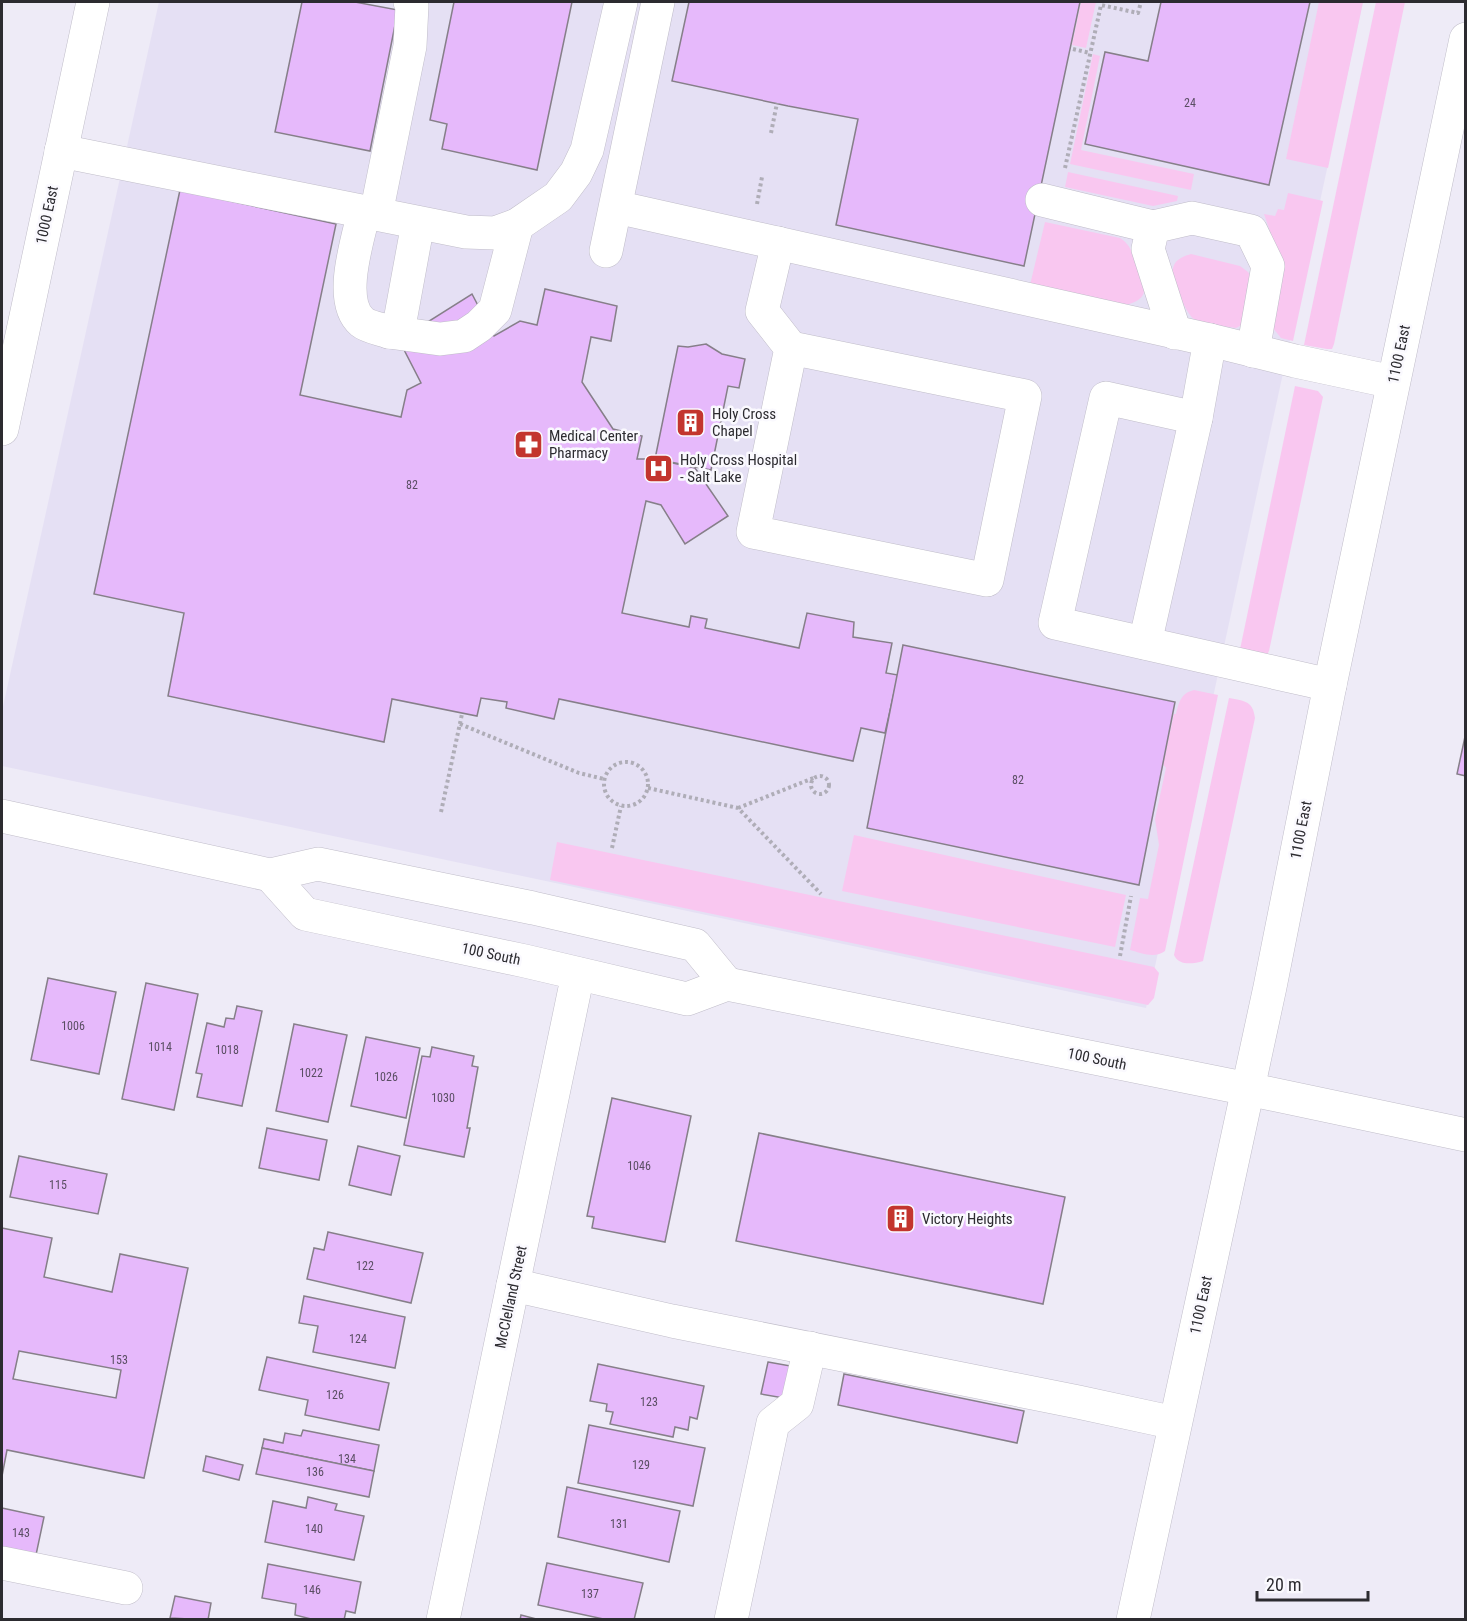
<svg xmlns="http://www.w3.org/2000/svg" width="1467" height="1621" font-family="'Roboto Condensed',sans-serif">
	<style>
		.built { fill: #e5e0f4 }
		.green { fill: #f9c7f0 }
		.building { fill: #e6b9fb; stroke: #867f89; stroke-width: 1.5; fill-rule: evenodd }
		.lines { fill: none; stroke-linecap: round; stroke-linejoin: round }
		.minor-casing { stroke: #c0bdc9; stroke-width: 34 }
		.major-casing { stroke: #c0bdc9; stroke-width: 34 }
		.path { stroke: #afadb7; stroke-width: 4; stroke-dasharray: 3 3; stroke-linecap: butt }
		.minor { stroke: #fff; stroke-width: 33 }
		.major { stroke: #fff; stroke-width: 33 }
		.labels { text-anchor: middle; stroke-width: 5; stroke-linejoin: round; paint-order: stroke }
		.number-label { font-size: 12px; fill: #5a4e63 }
		.street-label { font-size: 15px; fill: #2c2b30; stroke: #faf9fe }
		.poi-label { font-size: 15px; fill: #2c2b30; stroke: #faf9fe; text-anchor: start }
	</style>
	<rect width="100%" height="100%" fill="#eeebf7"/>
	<path class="built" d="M 159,2 L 1363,2 L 1146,1008 L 2,766 L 2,711 Z"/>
	<g class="green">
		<path d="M 1081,2 L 1096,2 L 1086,48 L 1072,45 Z"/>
		<path d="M 1319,2 L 1363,2 L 1328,168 L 1286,159 Z"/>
		<path d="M 1376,2 L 1405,2 L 1334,344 L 1332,349 L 1327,349 L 1304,345 Z"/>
		<path d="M 1093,54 L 1100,56 L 1081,150 L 1194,174 L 1191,190 L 1070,164 Z"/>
		<path d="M 1068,172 L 1178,196 L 1177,201 L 1153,206 L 1065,187 Z"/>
		<path d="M 1288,193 L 1323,201 L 1293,341 L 1281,338 L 1272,327 L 1283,269 L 1264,214 L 1275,216 L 1278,209 L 1284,210 Z"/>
		<path d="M 1045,222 L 1120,238 C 1130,244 1133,254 1137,265 C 1145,284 1152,299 1126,305 L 1030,285 Z"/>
		<path d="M 1191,254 L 1240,266 L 1248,272 L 1253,280 L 1242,325 L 1236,328 C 1224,326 1206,326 1194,319 C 1186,314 1170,277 1173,268 C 1175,259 1184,256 1191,254 Z"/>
		<path d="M 1295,386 L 1318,391 L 1323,397 L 1269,651 L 1265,658 L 1238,659 Z"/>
		<path d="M 1194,690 L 1218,695 L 1165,951 C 1155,959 1141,953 1130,950 L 1140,898 L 1148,899 L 1159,845 L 1155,819 L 1166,768 L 1163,764 L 1174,714 L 1176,714 C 1179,702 1181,693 1194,690 Z"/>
		<path d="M 1229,698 C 1245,701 1253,701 1255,718 L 1203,961 C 1193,964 1179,966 1174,955 Z"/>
		<path d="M 854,835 L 1126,895 L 1115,947 L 842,891 Z"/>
		<path d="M 557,842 L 1154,967 L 1159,973 L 1154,998 L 1148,1005 L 550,880 Z"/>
	</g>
	<g class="building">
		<path d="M 302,2 L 355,2 L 398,10 L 370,151 L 275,132 Z"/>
		<path d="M 454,2 L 572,2 L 537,170 L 442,149 L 447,124 L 430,120 Z"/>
		<path d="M 689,2 L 1080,2 L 1024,266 L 836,225 L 858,119 L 788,106 L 672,81 Z"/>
		<path d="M 1161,2 L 1310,2 L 1269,185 L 1085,144 L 1105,52 L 1148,61 Z"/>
		<path d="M 180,190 L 336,224 L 300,395 L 401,417 L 407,390 L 421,383 L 399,340 L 472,294 L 494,336 L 520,321 L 537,325 L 545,289 L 617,306 L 611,341 L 591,337 L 582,382 L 613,429 L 642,436 L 637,459 L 655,459 L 695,468 L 728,516 L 685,544 L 661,505 L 646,501 L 622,613 L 689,627 L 691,616 L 707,619 L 705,628 L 799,648 L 807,613 L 854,622 L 853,637 L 892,643 L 886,673 L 898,675 L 885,733 L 861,728 L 853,761 L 559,699 L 554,719 L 506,708 L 507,702 L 481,698 L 477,716 L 392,699 L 384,742 L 168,696 L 184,613 L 94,594 Z"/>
		<path d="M 706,344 L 722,354 L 745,359 L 739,388 L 728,386 L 711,470 L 655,459 L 678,346 L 688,347 Z"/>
		<path d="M 903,645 L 1175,702 L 1139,885 L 867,828 Z"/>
		<path d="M 1466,732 L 1466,776 L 1457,774 Z"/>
		<path d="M 48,978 L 116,992 L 99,1074 L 31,1060 Z"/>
		<path d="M 146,983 L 198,994 L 174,1110 L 122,1099 Z"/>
		<path d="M 237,1006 L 262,1011 L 242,1106 L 197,1097 L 202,1074 L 196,1073 L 207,1023 L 224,1027 L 226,1018 L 234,1019 Z"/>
		<path d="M 294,1024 L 347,1035 L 328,1122 L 276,1111 Z"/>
		<path d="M 366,1037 L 420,1048 L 406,1118 L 351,1106 Z"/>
		<path d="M 432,1047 L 474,1056 L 472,1066 L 478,1067 L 467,1128 L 470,1128 L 464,1157 L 404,1145 L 422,1056 L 430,1057 Z"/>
		<path d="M 612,1098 L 691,1116 L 665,1242 L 592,1228 L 594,1217 L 587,1216 Z"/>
		<path d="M 267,1128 L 327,1140 L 319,1180 L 259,1168 Z"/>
		<path d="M 759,1133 L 1065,1197 L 1043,1304 L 736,1241 Z"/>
		<path d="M 358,1146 L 400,1156 L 391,1195 L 349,1185 Z"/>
		<path d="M 19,1156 L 107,1174 L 98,1214 L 10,1197 Z"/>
		<path d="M 2,1228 L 52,1238 L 44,1277 L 112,1292 L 120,1254 L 188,1268 L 144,1478 L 7,1450 L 2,1476 ZM 19,1351 L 121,1370 L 116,1398 L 13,1379 Z"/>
		<path d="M 328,1232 L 423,1253 L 411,1303 L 307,1279 L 314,1248 L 324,1250 Z"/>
		<path d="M 304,1296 L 405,1317 L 395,1368 L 313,1352 L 318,1326 L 299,1323 Z"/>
		<path d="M 267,1357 L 389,1383 L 379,1430 L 305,1415 L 308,1400 L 259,1390 Z"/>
		<path d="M 768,1362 L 802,1368 L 795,1400 L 761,1394 Z"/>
		<path d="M 598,1364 L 704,1386 L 697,1419 L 690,1417 L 688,1430 L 675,1427 L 673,1437 L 610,1424 L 613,1412 L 606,1411 L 607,1404 L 590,1401 Z"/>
		<path d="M 844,1374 L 1024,1411 L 1017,1443 L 838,1405 Z"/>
		<path d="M 589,1425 L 705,1448 L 693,1506 L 578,1483 Z"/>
		<path d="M 303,1430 L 379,1445 L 374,1471 L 262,1448 L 264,1439 L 283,1443 L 285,1433 L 301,1436 Z"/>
		<path d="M 262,1448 L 374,1471 L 369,1497 L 256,1474 Z"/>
		<path d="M 206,1456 L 243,1465 L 239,1480 L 203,1471 Z"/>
		<path d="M 567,1487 L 680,1511 L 669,1562 L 558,1537 Z"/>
		<path d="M 308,1497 L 337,1504 L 335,1510 L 364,1516 L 354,1560 L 265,1542 L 273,1501 L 306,1508 Z"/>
		<path d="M 2,1508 L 44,1517 L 36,1555 L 2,1549 Z"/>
		<path d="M 547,1563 L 643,1583 L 634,1620 L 608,1620 L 538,1605 Z"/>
		<path d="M 268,1564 L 361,1582 L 355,1613 L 346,1611 L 344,1620 L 315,1620 L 295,1615 L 296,1604 L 262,1598 Z"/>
		<path d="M 175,1596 L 211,1603 L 208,1620 L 170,1618 Z"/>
		<path d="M 521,1615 L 540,1620 L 520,1620 Z"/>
	</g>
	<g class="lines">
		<defs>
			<g id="minor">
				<path d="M 61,151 L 466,232 L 495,233 L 517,225 L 558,197 L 576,173 L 587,150 L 621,2"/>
				<path d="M 1042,200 L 1153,227"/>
				<path d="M 616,207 L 1210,340 L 1295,361 L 1393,382"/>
				<path d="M 364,212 C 358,239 337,301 362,322 C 368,327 381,329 389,332 L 400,321 L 418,223"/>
				<path d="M 376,214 L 410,46 L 412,5 L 410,2"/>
				<path d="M 778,243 L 762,311 L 791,348 L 1025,396 L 987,580 L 753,532 L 791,348"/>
				<path d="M 606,251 L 658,2"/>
				<path d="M 389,332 L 440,339 L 464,336 L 479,326 L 495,310 L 517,225"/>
				<path d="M 1175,333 L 1148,249 L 1153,227 L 1192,218 L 1251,231 L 1268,266 L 1253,351"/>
				<path d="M 1196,418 L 1106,398 L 1055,623 L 1330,685"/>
				<path d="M 2,429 L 93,2"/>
				<path d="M 1145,643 L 1196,418 L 1210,340"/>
				<path d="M 513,1285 L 672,1321 L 1078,1402 L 1175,1423"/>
				<path d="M 2,1563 L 126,1588"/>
				<path d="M 443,1620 L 578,974"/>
				<path d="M 731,1620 L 773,1423 L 797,1404 L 810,1348"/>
				<path d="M 1133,1620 L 1270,987 L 1330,685 L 1466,39"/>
			</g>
			<g id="major">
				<path d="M 2,816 L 270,875 L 318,864 L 533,908 L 695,945 L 727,984"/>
				<path d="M 270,875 L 305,914 L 525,961 L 687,999 L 727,984 L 1248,1089 L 1466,1135"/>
			</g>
		</defs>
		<use href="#minor" class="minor-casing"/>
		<use href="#major" class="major-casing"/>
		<g class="path">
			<path d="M 1073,49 L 1090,53"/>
			<path d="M 771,133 L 777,103"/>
			<path d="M 1065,168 L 1101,5 L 1138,13 L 1141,2"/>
			<path d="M 757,204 L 762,177"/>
			<path d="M 460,724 L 579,773 L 604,779"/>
			<circle cx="626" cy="784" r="22"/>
			<circle cx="820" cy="785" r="9"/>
			<path d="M 648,788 L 738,808 L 821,894"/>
			<path d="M 738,808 L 816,777"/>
			<path d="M 441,812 L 462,714"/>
			<path d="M 612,848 L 621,806"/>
			<path d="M 1120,956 L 1131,896"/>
		</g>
		<use href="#minor" class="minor"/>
		<use href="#major" class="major"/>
	</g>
	<defs>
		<symbol id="building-square" viewBox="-11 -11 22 22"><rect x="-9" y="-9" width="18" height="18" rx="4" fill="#c3352e" stroke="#faf9fe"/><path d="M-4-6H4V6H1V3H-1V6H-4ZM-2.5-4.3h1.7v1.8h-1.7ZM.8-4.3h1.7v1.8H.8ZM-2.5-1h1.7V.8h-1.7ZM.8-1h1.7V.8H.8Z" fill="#fff"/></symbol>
		<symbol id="pharmacy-square" viewBox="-11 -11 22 22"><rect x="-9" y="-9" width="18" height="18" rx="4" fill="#c3352e" stroke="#faf9fe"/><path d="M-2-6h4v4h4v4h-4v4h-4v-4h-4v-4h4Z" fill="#fff"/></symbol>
		<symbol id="hospital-square" viewBox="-11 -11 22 22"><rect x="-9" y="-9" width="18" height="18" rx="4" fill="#c3352e" stroke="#faf9fe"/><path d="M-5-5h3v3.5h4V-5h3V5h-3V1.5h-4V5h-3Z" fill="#fff"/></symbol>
	</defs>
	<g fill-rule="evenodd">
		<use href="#building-square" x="674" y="406" width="33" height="33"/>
		<use href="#pharmacy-square" x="512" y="428" width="33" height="33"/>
		<use href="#hospital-square" x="642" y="452" width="33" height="33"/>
		<use href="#building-square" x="884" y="1202" width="33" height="33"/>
	</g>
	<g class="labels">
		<g class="number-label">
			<text x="1190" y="107">24</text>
			<text x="412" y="489">82</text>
			<text x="1018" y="784">82</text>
			<text x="73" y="1030">1006</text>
			<text x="160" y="1051">1014</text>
			<text x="227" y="1054">1018</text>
			<text x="311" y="1077">1022</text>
			<text x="386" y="1081">1026</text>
			<text x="443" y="1102">1030</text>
			<text x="639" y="1170">1046</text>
			<text x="58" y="1189">115</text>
			<text x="365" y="1270">122</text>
			<text x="358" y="1343">124</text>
			<text x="119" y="1364">153</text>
			<text x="335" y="1399">126</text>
			<text x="649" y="1406">123</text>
			<text x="347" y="1463">134</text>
			<text x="641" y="1469">129</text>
			<text x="315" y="1476">136</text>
			<text x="619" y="1528">131</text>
			<text x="314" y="1533">140</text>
			<text x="21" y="1537">143</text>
			<text x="312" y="1594">146</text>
			<text x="590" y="1598">137</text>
		</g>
		<g class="street-label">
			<text transform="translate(47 215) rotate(-78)" y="5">1000 East</text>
			<text transform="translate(1399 354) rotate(-78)" y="5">1100 East</text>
			<text transform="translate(1301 830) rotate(-79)" y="5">1100 East</text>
			<text transform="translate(491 954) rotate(12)" y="5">100 South</text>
			<text transform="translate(1097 1059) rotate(12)" y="5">100 South</text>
			<text transform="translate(511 1297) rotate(-78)" y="5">McClelland Street</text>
			<text transform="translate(1201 1305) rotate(-78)" y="5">1100 East</text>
		</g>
		<g class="poi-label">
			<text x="712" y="419">Holy Cross<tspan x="712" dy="17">Chapel</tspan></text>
			<text x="549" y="441">Medical Center<tspan x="549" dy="17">Pharmacy</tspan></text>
			<text x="680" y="465">Holy Cross Hospital<tspan x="680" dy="17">- Salt Lake</tspan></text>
			<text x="922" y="1224">Victory Heights</text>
		</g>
	</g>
	<rect width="1467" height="1621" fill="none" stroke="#2c2b30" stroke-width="6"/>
	<path d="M1257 1591v9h111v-9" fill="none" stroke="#2c2b30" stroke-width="3"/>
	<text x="1266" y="1591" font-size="18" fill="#2c2b30" stroke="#faf9fe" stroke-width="4.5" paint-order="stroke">20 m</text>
</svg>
